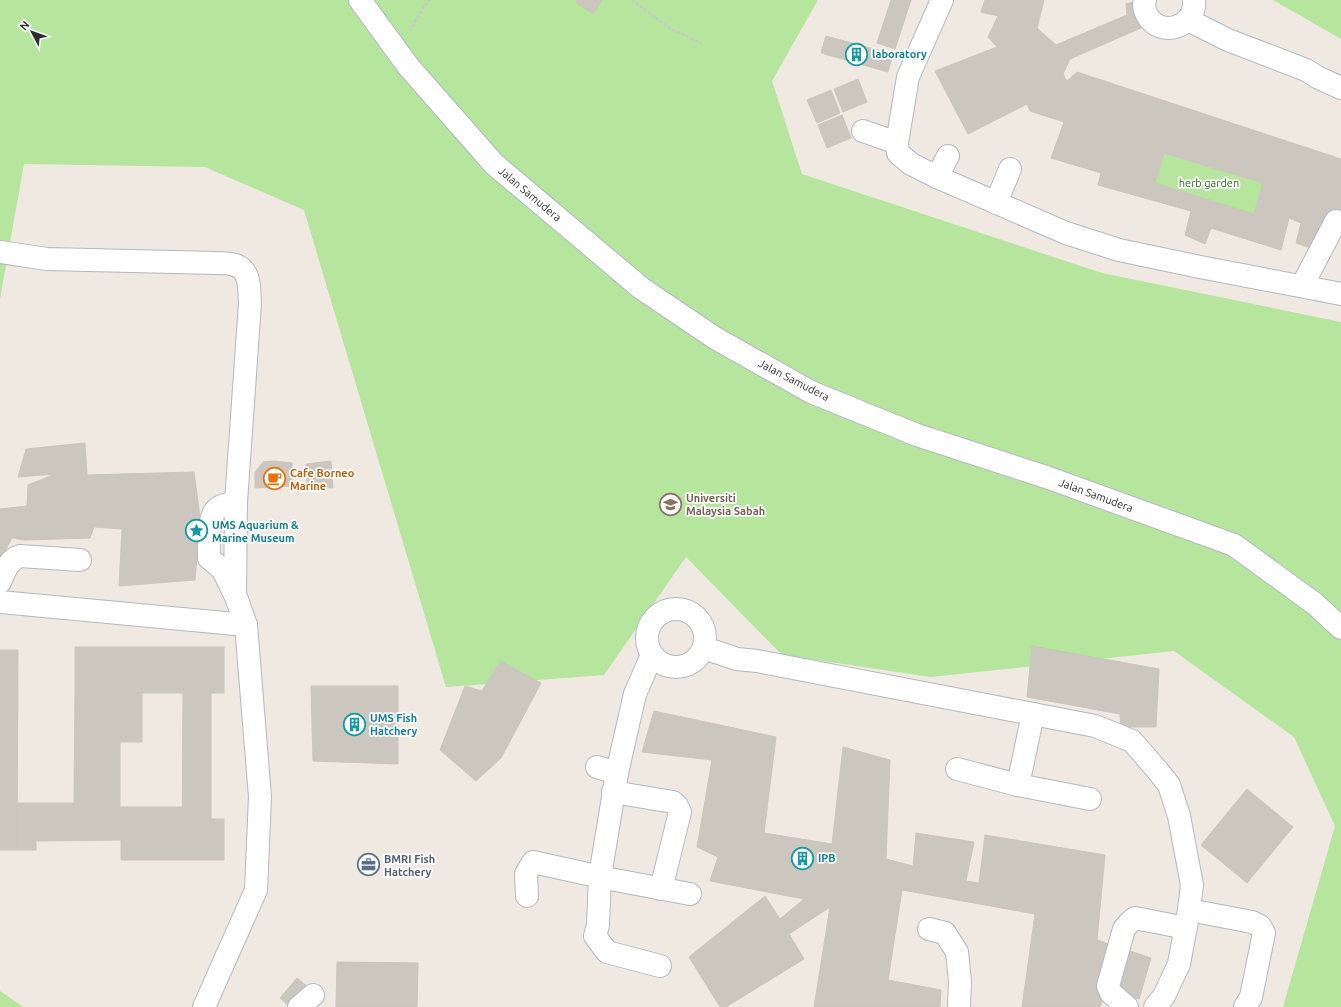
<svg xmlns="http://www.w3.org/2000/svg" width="1341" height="1007" font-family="Ubuntu,sans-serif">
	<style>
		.green { fill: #b6e59e }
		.building { fill: #cbc7bf; stroke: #cbc5ba; fill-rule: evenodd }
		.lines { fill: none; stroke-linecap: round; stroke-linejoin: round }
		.minor-casing { stroke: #b4b7c1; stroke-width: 24 }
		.path { stroke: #c9c9c9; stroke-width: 2.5; stroke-dasharray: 3 2; stroke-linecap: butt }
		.minor { stroke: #fff; stroke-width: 22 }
		.labels { text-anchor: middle; stroke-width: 3.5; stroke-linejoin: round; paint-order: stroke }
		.culture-label { font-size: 11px; font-weight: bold; fill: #0d838f; stroke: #fff; text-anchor: start }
		.park-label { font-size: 11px; fill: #2c6e1b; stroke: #fff }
		.street-label { font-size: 11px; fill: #2e2e2e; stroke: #fff }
		.food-label { font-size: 11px; font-weight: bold; fill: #c56008; stroke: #fff; text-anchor: start }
		.education-label { font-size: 11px; font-weight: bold; fill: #785e54; stroke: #fff; text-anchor: start }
		.service-label { font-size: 11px; font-weight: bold; fill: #4e5e75; stroke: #fff; text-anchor: start }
	</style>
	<rect width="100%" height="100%" fill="#efe9e1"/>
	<g class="green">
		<path d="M 0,0 L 818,0 L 772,81 L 802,174 L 1102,273 L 1341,322 L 1341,1007 L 1283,1007 L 1335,826 L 1294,737 L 1174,651 L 931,677 L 782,655 L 686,557 L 604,675 L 446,687 L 304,210 L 205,167 L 24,164 L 0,299 Z"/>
		<path d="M 1273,0 L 1341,0 L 1341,39 Z"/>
		<path d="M 1164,153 L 1263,183 L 1254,214 L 1155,183 Z"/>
		<path d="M 0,991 L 23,1007 L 0,1007 Z"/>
	</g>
	<g class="building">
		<path d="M 578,0 L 602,0 L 593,14 L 576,2 Z"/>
		<path d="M 891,0 L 911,0 L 895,49 L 877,43 Z"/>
		<path d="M 985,0 L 1044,0 L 1037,28 L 1056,45 L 1127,15 L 1126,4 L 1139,0 L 1150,24 L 1070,59 L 1063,74 L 1067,81 L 1077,72 L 1341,159 L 1341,216 L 1330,211 L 1316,250 L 1296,243 L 1301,223 L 1289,218 L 1281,250 L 1211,228 L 1205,244 L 1185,235 L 1191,211 L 1098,185 L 1101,173 L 1051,158 L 1064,122 L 1030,111 L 1027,104 L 968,134 L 935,71 L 997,47 L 988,37 L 998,16 L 981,12 ZM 1164,153 L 1263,183 L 1254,214 L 1155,183 Z"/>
		<path d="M 826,36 L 893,54 L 888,72 L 821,53 Z"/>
		<path d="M 858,79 L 867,102 L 843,112 L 834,89 Z"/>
		<path d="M 831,90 L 840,113 L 817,123 L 807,100 Z"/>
		<path d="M 842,115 L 851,138 L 827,148 L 818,125 Z"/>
		<path d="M 85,443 L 87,475 L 194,472 L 200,517 L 195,580 L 119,586 L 122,529 L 94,527 L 90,538 L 24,540 L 12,538 L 0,561 L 0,509 L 27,506 L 28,485 L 55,474 L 18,477 L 26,449 Z"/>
		<path d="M 275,461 L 292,463 L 292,486 L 255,488 L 255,472 L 263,462 Z"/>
		<path d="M 331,461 L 333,488 L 307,486 L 306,464 Z"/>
		<path d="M 1032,646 L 1159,669 L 1156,727 L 1121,727 L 1120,714 L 1027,697 Z"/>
		<path d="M 75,647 L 224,647 L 224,693 L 211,693 L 211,819 L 224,819 L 224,860 L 182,860 L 183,693 L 75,693 Z"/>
		<path d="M 0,650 L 18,650 L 17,850 L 0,850 Z"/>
		<path d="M 500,661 L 541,683 L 501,758 L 476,781 L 440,750 L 465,686 L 482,691 Z"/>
		<path d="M 311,686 L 398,686 L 398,764 L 313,761 Z"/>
		<path d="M 75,693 L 142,693 L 142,742 L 120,742 L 120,807 L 182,807 L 182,860 L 121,860 L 121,840 L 36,841 L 36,850 L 17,850 L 17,803 L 74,803 Z"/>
		<path d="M 654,711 L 776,737 L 764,833 L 832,844 L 843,747 L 890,760 L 886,859 L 913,866 L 916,833 L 974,842 L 966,881 L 979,883 L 985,835 L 1105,855 L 1097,940 L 1151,958 L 1139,999 L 1105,991 L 1100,1007 L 1022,1007 L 1035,914 L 902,890 L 888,980 L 941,990 L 940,1007 L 814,1007 L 830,907 L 789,934 L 804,959 L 726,1007 L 720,1007 L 689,957 L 765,896 L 780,919 L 804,899 L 710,881 L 718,857 L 697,847 L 712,760 L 642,752 Z"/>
		<path d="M 1247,789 L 1293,827 L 1247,883 L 1201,845 Z"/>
		<path d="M 337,962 L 418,963 L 417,1007 L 336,1007 Z"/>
		<path d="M 297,978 L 308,987 L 290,1007 L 280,998 Z"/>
	</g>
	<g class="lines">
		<defs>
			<g id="minor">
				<path d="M 360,0 L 408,66 L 494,164 L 641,288 L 715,338 L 811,392 L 917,435 L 1049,478 L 1234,545 L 1315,604 L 1341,628"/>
				<path d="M 942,0 L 908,77 L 897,143 L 898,153 L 911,164 L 937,177 L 1066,233 L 1119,250 L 1200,267 L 1341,294"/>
				<path d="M 1145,0 C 1143,5 1145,11 1147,15 C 1160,39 1197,27 1194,0"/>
				<path d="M 1188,20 L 1228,40 L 1306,70 L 1317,77 L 1341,88"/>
				<path d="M 863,131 L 897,143"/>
				<path d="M 937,177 L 948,156"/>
				<path d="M 996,203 L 1010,169"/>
				<path d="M 0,252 L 47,259 L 216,263 C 221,263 229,263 235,265 C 251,270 249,289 250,303 L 236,502 L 235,594 L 246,625 L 260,797 L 256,890 L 204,1007"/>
				<path d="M 1302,286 L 1336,221"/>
				<path d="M 0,582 C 5,571 8,560 20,556 L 80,560"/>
				<path d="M 234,593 L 223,570 L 209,558 C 209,545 207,516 218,508 C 222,505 231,503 236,502"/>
				<path d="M 0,602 L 246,625"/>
				<circle cx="676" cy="638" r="29"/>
				<path d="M 704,648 L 737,659 L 757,661 L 1095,726 L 1132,741 L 1158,771 L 1169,785 L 1179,816 L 1192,885 L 1189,910 L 1179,964 L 1164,996 L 1155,1007"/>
				<path d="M 652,655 L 635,694 L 617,773 L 600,876 L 598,925 L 595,936 L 607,952 L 660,966"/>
				<path d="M 1033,714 L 1018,785 L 1090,799"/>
				<path d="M 597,767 L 617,773"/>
				<path d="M 957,769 L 1018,785"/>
				<path d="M 613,792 L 673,802 L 677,806 L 680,812 L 661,889"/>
				<path d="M 527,896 L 526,874 L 533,862 L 610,879 L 690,894"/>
				<path d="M 1189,910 L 1252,922 L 1260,926 L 1264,933 L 1251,997 L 1245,1007"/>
				<path d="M 929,929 L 945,933 L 957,952 L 960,982 L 959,1007"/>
				<path d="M 299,1007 L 313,995"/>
				<path d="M 1127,1007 L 1111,993 L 1108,986 L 1124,929 L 1129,923 L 1135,918 L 1186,928"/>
			</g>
		</defs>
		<use href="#minor" class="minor-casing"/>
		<g class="path">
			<path d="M 632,0 L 671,29 L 701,43"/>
			<path d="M 410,31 L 423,8 L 430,0"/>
		</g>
		<use href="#minor" class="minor"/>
	</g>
	<defs>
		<symbol id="building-ring" viewBox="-11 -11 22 22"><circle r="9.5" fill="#fff" stroke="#0f9aa8" stroke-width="1.5"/><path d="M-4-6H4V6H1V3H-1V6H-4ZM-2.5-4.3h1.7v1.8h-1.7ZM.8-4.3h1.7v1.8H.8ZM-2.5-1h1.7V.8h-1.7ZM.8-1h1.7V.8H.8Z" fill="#0f9aa8"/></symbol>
		<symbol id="cafe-ring" viewBox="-11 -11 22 22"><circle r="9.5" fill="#fff" stroke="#e8710a" stroke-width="1.5"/><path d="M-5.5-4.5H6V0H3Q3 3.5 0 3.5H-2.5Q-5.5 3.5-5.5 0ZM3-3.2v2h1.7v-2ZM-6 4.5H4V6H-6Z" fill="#e8710a"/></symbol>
		<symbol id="university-ring" viewBox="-11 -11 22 22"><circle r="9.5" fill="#fff" stroke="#8d6e63" stroke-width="1.5"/><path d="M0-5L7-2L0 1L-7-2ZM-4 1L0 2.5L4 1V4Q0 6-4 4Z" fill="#8d6e63"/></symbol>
		<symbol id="sight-ring" viewBox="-11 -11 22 22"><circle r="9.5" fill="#fff" stroke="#0f9aa8" stroke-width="1.5"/><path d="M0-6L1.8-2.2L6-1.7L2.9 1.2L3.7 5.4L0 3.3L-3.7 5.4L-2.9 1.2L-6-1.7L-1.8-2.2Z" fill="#0f9aa8"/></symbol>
		<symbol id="office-ring" viewBox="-11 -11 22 22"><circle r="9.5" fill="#fff" stroke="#5c6f8a" stroke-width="1.5"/><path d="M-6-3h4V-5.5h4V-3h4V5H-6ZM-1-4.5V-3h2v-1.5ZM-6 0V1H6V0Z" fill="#5c6f8a"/></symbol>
	</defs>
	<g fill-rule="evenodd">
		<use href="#building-ring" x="844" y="42" width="25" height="25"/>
		<use href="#cafe-ring" x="262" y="466" width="25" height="25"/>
		<use href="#university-ring" x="658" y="492" width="25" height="25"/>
		<use href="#sight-ring" x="184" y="518" width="25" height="25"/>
		<use href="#building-ring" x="342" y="712" width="25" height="25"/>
		<use href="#building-ring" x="790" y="846" width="25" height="25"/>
		<use href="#office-ring" x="356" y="852" width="25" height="25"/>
	</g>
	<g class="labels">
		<g class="culture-label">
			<text x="872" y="58">laboratory</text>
			<text x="212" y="529">UMS Aquarium &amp;<tspan x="212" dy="13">Marine Museum</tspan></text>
			<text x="370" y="722">UMS Fish<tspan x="370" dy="13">Hatchery</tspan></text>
			<text x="818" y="862">IPB</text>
		</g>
		<g class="park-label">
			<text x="1209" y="187">herb garden</text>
		</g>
		<g class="street-label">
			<text transform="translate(530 194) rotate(40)" y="4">Jalan Samudera</text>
			<text transform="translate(794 380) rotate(27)" y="4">Jalan Samudera</text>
			<text transform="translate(1096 495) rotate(20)" y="4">Jalan Samudera</text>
		</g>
		<g class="food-label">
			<text x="290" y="477">Cafe Borneo<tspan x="290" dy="13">Marine</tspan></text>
		</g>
		<g class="education-label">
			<text x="686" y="502">Universiti<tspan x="686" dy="13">Malaysia Sabah</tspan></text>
		</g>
		<g class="service-label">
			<text x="384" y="863">BMRI Fish<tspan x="384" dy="13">Hatchery</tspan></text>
		</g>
	</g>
	<g transform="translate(32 32) rotate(311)" stroke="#ffffff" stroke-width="3" paint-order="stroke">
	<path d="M0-3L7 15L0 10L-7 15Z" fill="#2e2e2e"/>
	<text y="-6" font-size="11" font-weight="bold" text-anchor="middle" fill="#2e2e2e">N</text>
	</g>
</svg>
